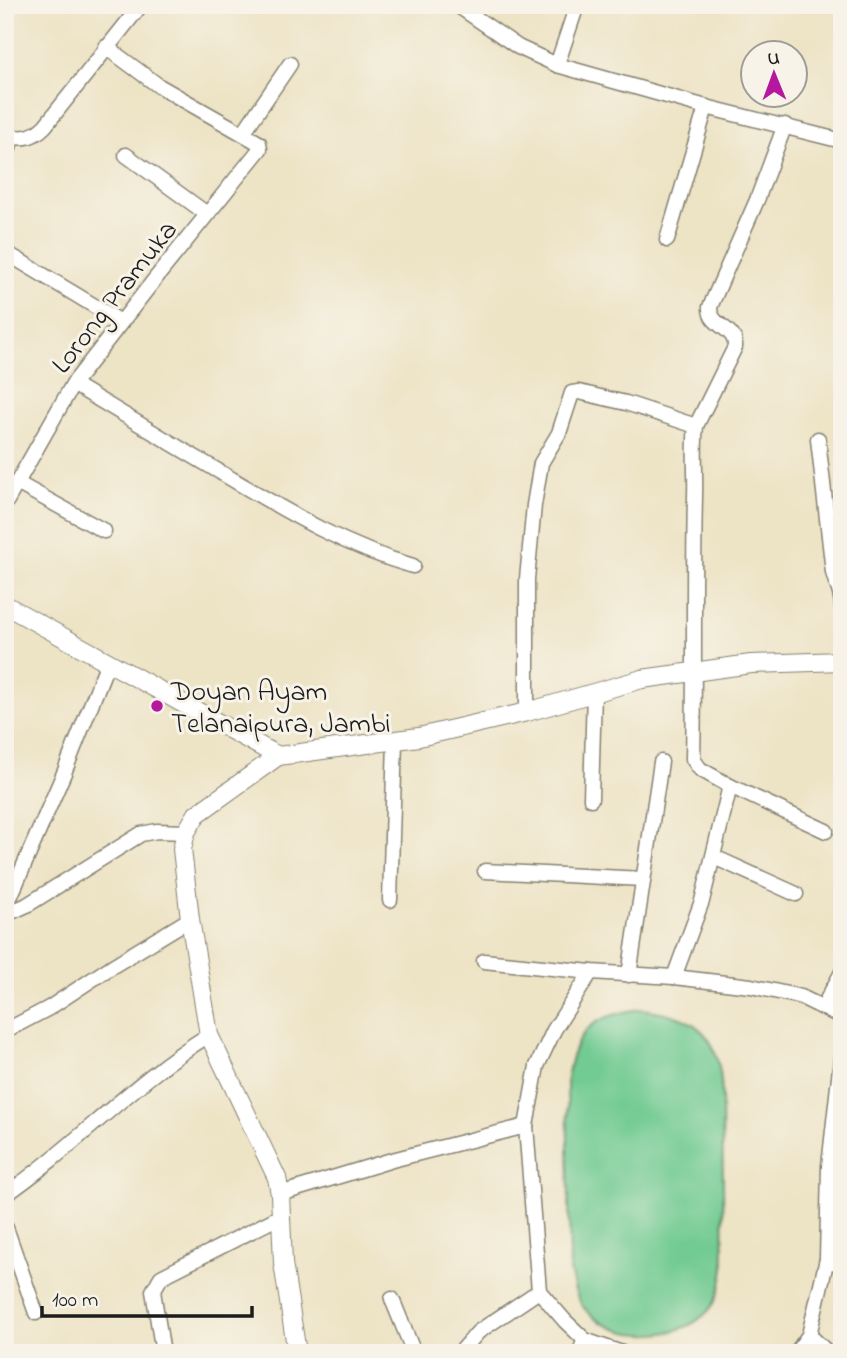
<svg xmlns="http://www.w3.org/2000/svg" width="847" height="1358" font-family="'Indie Flower',sans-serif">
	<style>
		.green { fill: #72cb92; stroke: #477457; stroke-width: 2 }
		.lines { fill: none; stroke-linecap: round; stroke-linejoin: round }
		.minor-casing { stroke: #848070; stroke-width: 17 }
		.tertiary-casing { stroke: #848070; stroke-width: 20 }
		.minor { stroke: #fff; stroke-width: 14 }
		.tertiary { stroke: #fff; stroke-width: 18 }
		.poi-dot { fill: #b5179e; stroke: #f7f3e8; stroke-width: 2.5 }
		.labels { text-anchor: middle; stroke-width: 6; stroke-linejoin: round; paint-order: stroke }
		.street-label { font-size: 28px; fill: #1c1c1c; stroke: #f7f3e8 }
		.poi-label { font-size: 28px; fill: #1c1c1c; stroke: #f7f3e8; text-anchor: start }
	</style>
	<rect width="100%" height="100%" fill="#f7f3e8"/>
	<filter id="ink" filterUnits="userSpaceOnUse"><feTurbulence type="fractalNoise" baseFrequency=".0143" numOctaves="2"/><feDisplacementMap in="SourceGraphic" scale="14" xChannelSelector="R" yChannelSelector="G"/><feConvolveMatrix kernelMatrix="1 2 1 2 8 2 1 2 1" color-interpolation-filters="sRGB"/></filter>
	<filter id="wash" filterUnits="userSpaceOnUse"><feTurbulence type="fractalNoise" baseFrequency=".00686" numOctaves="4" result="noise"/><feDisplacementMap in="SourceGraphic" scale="28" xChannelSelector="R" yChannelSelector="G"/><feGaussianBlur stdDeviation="1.57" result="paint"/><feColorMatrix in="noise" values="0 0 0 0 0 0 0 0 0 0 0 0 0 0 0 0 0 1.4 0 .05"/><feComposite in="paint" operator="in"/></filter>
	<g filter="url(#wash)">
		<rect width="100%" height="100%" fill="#ede3c5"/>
		<path class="green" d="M 642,1009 C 702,1016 720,1037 722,1096 L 724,1269 C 721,1284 720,1298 709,1310 C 681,1343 613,1342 585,1309 C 575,1297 573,1284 570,1269 L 567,1080 C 574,1030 593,1015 642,1009 Z"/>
	</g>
	<g filter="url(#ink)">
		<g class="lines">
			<defs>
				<g id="minor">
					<path d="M 457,5 L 518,47 L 557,65 L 706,107 L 842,141"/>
					<path d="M 557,65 L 577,5"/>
					<path d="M 243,133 L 290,64"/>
					<path d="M 5,135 C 22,140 33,138 45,126 L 141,5"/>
					<path d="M 126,155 L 207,214"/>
					<path d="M 5,161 L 12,137"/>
					<path d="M 667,240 L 706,107"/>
					<path d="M 5,252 L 121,322"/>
					<path d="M 73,384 C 124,415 174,445 225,475 C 286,511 345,547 413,566"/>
					<path d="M 818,439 L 833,572 C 836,586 842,592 842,607"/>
					<path d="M 17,483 L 104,531"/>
					<path d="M 5,504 L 73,384 L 155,279 L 260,149 L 259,143 L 159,86 L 106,47"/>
					<path d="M 527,712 L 527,579 L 534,505 L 541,463 L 559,433 L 572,393 L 579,392 L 626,403 L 696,426"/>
					<path d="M 730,786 L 826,831"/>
					<path d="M 591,799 L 594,692"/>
					<path d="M 714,857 L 796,894"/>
					<path d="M 485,871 L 643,879"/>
					<path d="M 390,900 L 395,741"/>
					<path d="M 5,909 L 64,773 L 108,662"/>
					<path d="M 5,915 L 27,905 L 141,834 L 157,831 L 186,832"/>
					<path d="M 484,961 L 591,972 L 674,977 L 751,986 L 801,997 L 842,1017"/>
					<path d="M 591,972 L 554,1030 L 537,1066 L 526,1126 L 539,1291 L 565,1321 L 585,1340 L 622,1353"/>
					<path d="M 629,975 L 661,762"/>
					<path d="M 674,977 L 702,901 L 730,786 L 700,769 L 693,759 C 695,671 693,583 695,496 C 696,472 693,449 696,426 L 735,347 C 737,327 709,327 710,307 L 757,200 L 785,125"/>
					<path d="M 823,1007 L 842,972"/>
					<path d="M 5,1031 L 49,1008 L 111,967 L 190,919"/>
					<path d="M 280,1194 L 392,1160 L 526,1126"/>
					<path d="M 5,1195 C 76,1146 135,1080 209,1035"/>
					<path d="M 5,1225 L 36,1313"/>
					<path d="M 827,1259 L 842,1266"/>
					<path d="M 392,1299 L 414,1353"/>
					<path d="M 809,1335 L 828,1353"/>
					<path d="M 163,1353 L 153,1291 L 161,1277 L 279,1217"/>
					<path d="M 460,1353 L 478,1332 L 539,1291"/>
					<path d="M 579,1353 L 585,1340"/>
					<path d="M 796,1353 L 809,1335 L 827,1259 L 829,1166 L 842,1050"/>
				</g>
				<g id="tertiary">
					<path d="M 5,605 L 278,756 L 419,737 L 527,712 L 642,679 L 751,664 L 842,661"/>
					<path d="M 278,756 L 197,814 L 186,832 L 182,849 L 190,919 L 209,1035 L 277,1178 L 280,1194 L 283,1263 L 297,1353"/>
				</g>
			</defs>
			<use href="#minor" class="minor-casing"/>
			<use href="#tertiary" class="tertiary-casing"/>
			<use href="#minor" class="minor"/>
			<use href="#tertiary" class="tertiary"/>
		</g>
	</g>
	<circle class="poi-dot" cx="157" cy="706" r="7"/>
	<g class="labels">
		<g class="street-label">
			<text transform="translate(113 296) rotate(-52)" y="10">Lorong Pramuka</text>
		</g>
		<g class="poi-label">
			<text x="171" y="700">Doyan Ayam<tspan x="171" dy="32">Telanaipura, Jambi</tspan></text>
		</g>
	</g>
	<rect width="847" height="1358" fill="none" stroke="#f7f3e8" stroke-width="28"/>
	<g transform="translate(774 74) rotate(359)"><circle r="33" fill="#f7f3e8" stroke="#9f9d96" stroke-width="2"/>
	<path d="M0-5L12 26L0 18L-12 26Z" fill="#b5179e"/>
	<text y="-10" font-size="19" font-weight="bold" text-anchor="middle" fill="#1c1c1c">U</text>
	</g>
	<path d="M42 1306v10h210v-10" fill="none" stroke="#1c1c1c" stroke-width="3.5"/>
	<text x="52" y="1306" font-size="21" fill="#1c1c1c" stroke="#f7f3e8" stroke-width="5" paint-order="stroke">100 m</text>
</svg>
